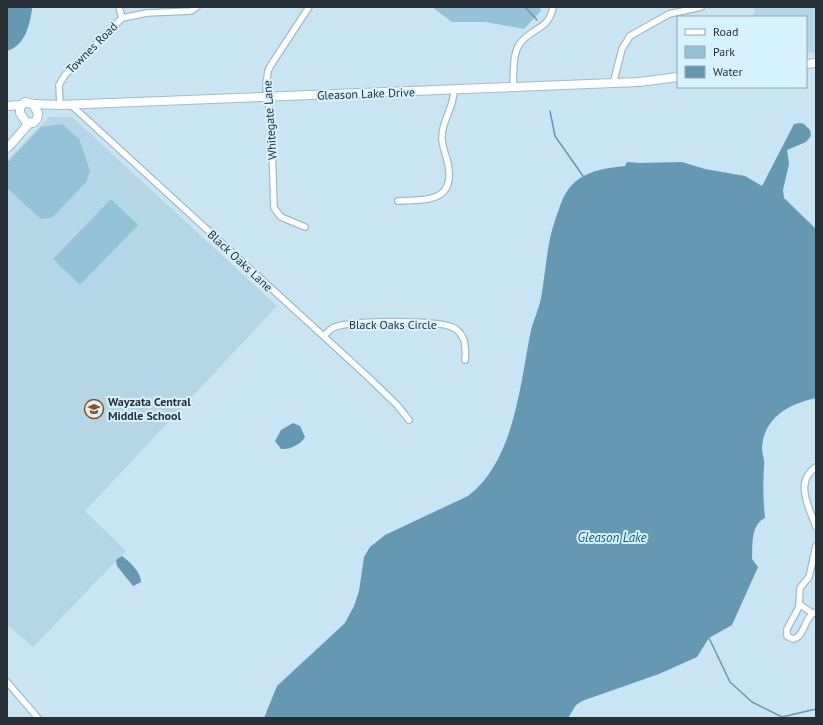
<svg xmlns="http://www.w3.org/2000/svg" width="823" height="725" font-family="'PT Sans',sans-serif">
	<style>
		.built { fill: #b4d6e7 }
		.green { fill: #95c2d7 }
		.water { fill: #6699b1 }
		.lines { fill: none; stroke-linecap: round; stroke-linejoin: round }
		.stream { stroke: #6699b1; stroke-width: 1.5 }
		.street-casing { stroke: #a1bbc8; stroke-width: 8 }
		.secondary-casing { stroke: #a1bbc8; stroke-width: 10 }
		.street { stroke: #fff; stroke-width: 5.5 }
		.secondary { stroke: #fff; stroke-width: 8 }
		.labels { text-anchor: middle; stroke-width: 4; stroke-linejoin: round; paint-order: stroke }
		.street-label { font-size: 12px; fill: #263036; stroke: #d6f1ff }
		.poi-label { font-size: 12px; font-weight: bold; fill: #263036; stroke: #d6f1ff; text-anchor: start }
		.water-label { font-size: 13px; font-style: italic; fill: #195a74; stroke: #d6f1ff }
	</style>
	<rect width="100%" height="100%" fill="#c9e4f2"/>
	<g class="built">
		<path d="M 755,7 L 816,7 L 816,53 L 806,52 L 806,17 L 753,17 Z"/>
		<path d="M 49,117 L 72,117 L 277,306 L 85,511 L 126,551 L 33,647 L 7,624 L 7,160 Z"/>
	</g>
	<g class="green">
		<path d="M 432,7 L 540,7 L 541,11 L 524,29 L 486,22 L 452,22 Z"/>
		<path d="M 62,124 L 79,139 L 90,171 L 86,182 L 53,217 L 41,219 L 7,188 L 7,163 L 41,127 Z"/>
		<path d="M 111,199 L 138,225 L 80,285 L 53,259 Z"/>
	</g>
	<g class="water">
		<path d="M 7,7 L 32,7 L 32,10 C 29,27 25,45 7,51 Z"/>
		<path d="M 800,123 L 804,124 L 810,130 L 811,136 L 806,142 L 787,150 L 789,164 L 783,190 L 784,198 L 816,229 L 816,398 C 789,404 764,417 762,448 C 762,454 765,460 764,466 C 763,486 763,498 765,518 C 750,525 753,546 752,559 L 758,567 L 732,625 L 709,638 L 697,657 L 659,674 L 582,701 L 576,705 L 568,718 L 264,718 L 277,686 L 345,623 L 354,606 L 359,591 L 364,557 L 370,547 L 385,535 L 468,496 C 515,460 520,384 531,330 C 534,319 539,309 541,298 C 547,265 546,242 559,209 C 562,200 566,190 574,183 C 588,170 607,168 625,166 L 627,162 L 640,163 L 682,162 L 705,169 L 745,176 L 762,186 L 794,124 Z"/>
		<path d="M 293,423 L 300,426 L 305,437 C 301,444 290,450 281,449 L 275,441 L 281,430 Z"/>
		<path d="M 122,556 C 129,561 141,572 141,582 L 133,586 L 117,566 L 116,560 Z"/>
	</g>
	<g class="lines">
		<g class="stream">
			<path d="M 525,7 L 537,20"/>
			<path d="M 550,111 L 555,136 L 583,176"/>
			<path d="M 709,638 L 730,682 L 752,702 L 782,717 L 816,709"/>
		</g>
		<defs>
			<g id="street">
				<path d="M 119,7 L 122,18"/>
				<path d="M 613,84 L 622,49 L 630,36 L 669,14 L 701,7"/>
				<path d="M 513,88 C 514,75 512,56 519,45 C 529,28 549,31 553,7"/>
				<path d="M 70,104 L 367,376 L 397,405 L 409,420"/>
				<path d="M 60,105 L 59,85 L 65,75 L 122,18 L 147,13 L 191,11 L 197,7"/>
				<path d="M 398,201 C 424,200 456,203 448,164 C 446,154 441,145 442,135 C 443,119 454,107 454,90"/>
				<path d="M 305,227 L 281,217 L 274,208 L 271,116 L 267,97 L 266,85 L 268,71 L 271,65 L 309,7"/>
				<path d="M 324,336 C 328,332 331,327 338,326 C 357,321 437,319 454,328 C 466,335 466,348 465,360"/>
				<path d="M 816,467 C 794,482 809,507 816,527"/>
				<path d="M 816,546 L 809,577 L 800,588 L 799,607 L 787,629 L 787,636 L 793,639 C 805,637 804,616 816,612"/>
				<path d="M 799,604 L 812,613"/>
				<path d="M 7,682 L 38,718"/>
			</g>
			<g id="secondary">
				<path d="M 806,64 L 816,63"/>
				<path d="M 25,102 L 33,104 L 38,113 L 37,119 L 33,123 L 26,122 L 20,113 L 20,107 Z"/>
				<path d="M 33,104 L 60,105 L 639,82 L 678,77"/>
				<path d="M 7,106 L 21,105"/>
				<path d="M 7,148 C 16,140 21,131 30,123"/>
			</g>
		</defs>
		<use href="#street" class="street-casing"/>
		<use href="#secondary" class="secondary-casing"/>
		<use href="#street" class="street"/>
		<use href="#secondary" class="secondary"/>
	</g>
	<defs>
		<symbol id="school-ring" viewBox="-11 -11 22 22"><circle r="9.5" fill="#d6f1ff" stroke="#905019" stroke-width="1.5"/><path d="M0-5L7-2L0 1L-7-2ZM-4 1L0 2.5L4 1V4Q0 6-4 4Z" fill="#905019"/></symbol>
	</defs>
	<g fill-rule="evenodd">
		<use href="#school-ring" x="83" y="398" width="22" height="22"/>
	</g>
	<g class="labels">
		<g class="street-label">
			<text transform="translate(92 48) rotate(-45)" y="4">Townes Road</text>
			<text transform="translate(366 94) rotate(-2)" y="4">Gleason Lake Drive</text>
			<text transform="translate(270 120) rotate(-94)" y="4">Whitegate Lane</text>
			<text transform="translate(240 261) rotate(43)" y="4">Black Oaks Lane</text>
			<text x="393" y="329">Black Oaks Circle</text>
		</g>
		<g class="poi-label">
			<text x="108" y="406">Wayzata Central<tspan x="108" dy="14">Middle School</tspan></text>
		</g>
		<g class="water-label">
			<text x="612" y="542">Gleason Lake</text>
		</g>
	</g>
	<rect width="823" height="725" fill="none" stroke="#263036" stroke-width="16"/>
	<rect x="677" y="16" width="130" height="72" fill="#d6f1ff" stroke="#90a4af"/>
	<rect x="685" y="29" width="20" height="6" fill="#ffffff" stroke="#90a4af"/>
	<text x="713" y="36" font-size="12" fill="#263036">Road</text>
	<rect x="685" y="46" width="20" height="12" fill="#95c2d7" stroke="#90a4af"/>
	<text x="713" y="56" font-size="12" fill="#263036">Park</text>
	<rect x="685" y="66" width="20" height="12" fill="#6699b1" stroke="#90a4af"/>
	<text x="713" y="76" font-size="12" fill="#263036">Water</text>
</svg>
